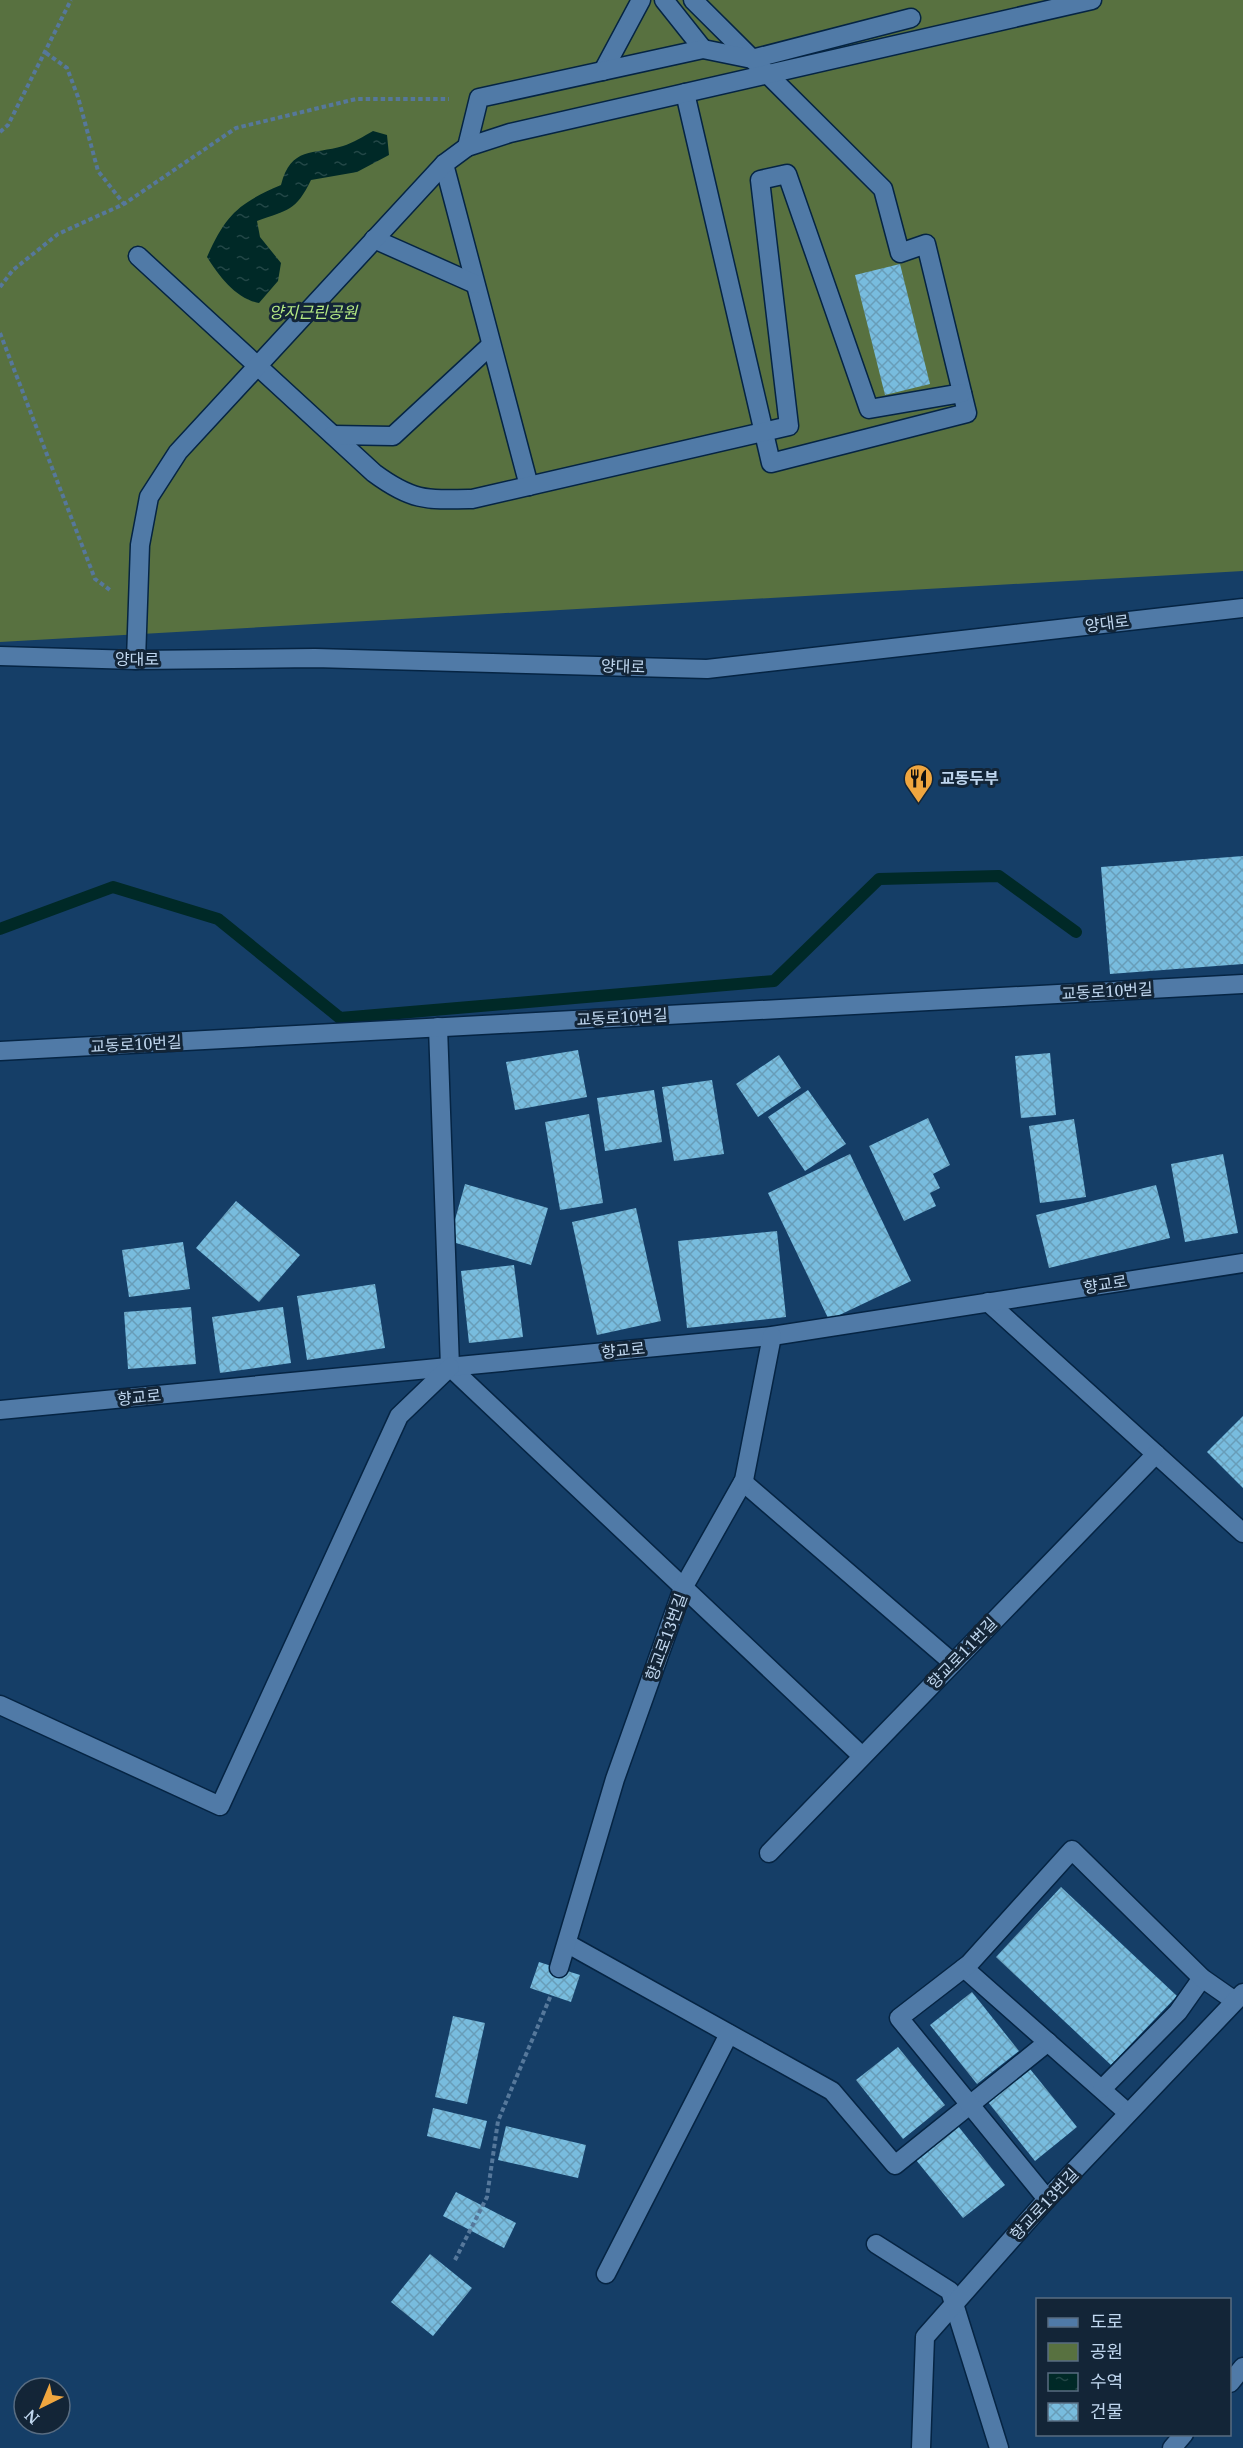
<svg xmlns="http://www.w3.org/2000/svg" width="1243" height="2448" font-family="'Noto Serif','Noto Sans KR',serif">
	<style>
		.green { fill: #587140 }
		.water { fill: url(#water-ripples) }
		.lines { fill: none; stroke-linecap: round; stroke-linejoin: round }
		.stream { stroke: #002927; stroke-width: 12 }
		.building { fill: url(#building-cross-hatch) }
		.minor-casing { stroke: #052443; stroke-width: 21 }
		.path { stroke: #56789b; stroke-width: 4; stroke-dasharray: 4.5 3; stroke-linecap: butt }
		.minor { stroke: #507aa7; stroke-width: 18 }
		.labels { text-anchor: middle; stroke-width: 6; stroke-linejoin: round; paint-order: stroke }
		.park-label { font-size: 16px; font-style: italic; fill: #b5ea84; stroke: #132537 }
		.street-label { font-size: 16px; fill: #c0d7ef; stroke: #132537 }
		.poi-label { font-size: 16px; font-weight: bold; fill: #c0d7ef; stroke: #132537; text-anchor: start }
	</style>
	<defs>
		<pattern id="water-ripples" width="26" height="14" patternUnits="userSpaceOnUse" patternTransform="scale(1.5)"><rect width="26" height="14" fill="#002927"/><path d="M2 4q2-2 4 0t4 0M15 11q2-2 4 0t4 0" fill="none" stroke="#234747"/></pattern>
		<pattern id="building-cross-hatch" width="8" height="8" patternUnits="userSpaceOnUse" patternTransform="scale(1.5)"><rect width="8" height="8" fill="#78bcde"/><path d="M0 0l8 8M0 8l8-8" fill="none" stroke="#689db8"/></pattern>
	</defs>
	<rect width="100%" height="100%" fill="#153e67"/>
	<path class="green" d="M 0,0 L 1243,0 L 1243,571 L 0,642 Z"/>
	<path class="water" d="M 373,131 L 387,135 L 389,155 L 357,172 L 311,180 C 296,211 288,210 257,221 L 260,237 L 281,263 L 278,281 L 259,303 C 236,299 219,276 207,257 C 226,214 239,203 281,185 C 291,146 313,155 343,146 C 353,143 364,136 373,131 Z"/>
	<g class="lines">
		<path class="stream" d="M 0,929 L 113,887 L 218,919 L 340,1018 L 774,981 L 879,879 L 999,876 L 1076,932"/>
	</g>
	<g class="building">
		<path d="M 900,264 L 930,384 L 885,395 L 855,275 Z"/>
		<path d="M 1243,856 L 1243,964 L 1110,974 L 1101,867 Z"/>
		<path d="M 578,1050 L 587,1097 L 515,1110 L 506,1062 Z"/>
		<path d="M 1050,1053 L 1056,1115 L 1021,1118 L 1015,1056 Z"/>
		<path d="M 779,1055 L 801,1088 L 758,1117 L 736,1084 Z"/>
		<path d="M 712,1080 L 724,1154 L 674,1161 L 662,1087 Z"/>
		<path d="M 654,1090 L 662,1142 L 605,1151 L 597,1098 Z"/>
		<path d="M 808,1090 L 846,1144 L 805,1171 L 768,1117 Z"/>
		<path d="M 589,1114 L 603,1203 L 560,1210 L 545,1122 Z"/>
		<path d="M 928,1118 L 950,1165 L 933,1174 L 940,1188 L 930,1193 L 936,1206 L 904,1221 L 869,1146 Z"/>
		<path d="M 1074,1119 L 1086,1197 L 1040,1203 L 1029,1126 Z"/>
		<path d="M 850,1154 L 911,1281 L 829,1320 L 768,1193 Z"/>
		<path d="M 1223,1154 L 1238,1233 L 1185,1242 L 1171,1164 Z"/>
		<path d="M 465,1184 L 548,1208 L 531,1265 L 449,1241 Z"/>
		<path d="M 1156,1185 L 1170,1238 L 1049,1268 L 1036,1215 Z"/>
		<path d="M 236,1201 L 300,1255 L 259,1302 L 196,1248 Z"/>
		<path d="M 636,1208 L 661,1321 L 597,1335 L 572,1222 Z"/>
		<path d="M 777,1231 L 786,1317 L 687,1328 L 678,1241 Z"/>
		<path d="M 183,1242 L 190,1289 L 129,1297 L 122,1250 Z"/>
		<path d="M 514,1265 L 523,1337 L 469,1343 L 461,1271 Z"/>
		<path d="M 375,1284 L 385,1348 L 307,1360 L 297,1296 Z"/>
		<path d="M 191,1307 L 196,1364 L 128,1369 L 124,1312 Z"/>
		<path d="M 283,1307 L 291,1363 L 220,1373 L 212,1317 Z"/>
		<path d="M 1243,1416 L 1243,1488 L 1207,1452 Z"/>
		<path d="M 1061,1887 L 1177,1996 L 1111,2065 L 996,1957 Z"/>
		<path d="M 539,1962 L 580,1975 L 571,2002 L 530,1988 Z"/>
		<path d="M 972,1992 L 1019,2051 L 977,2084 L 930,2025 Z"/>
		<path d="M 453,2016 L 485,2023 L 467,2104 L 435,2097 Z"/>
		<path d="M 898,2047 L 945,2105 L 903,2139 L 856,2080 Z"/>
		<path d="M 1030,2069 L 1077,2127 L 1035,2161 L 988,2102 Z"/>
		<path d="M 433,2108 L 487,2121 L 480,2149 L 427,2136 Z"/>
		<path d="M 506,2126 L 586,2145 L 578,2178 L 498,2160 Z"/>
		<path d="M 958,2126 L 1005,2185 L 963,2218 L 916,2160 Z"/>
		<path d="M 456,2192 L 516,2223 L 504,2248 L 443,2216 Z"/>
		<path d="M 430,2254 L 472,2288 L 433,2336 L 391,2302 Z"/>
	</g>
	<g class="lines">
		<defs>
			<g id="minor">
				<path d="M 664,0 L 703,49"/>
				<path d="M 603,71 L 641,0"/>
				<path d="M 685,93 L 771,463 L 967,413 L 926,244 L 900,253 L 883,189 L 693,0"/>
				<path d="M 467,147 L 479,98 L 703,49 L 752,59 L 911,18"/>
				<path d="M 444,164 L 529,486"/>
				<path d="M 374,239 L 475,284"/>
				<path d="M 138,256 L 374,473 C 412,501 426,500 472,499 L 789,426 L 760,180 L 787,174 L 869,409 L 962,393"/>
				<path d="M 333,435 L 393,436 L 490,346"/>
				<path d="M 0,656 L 136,660 L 315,658 L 707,669 L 1243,608"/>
				<path d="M 136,660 L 140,545 L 149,497 L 178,452 L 444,164 L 467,147 L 510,133 L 1092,0"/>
				<path d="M 438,1027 L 450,1367 L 862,1756"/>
				<path d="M 0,1051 L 1243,984"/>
				<path d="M 988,1302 L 1243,1533"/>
				<path d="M 0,1410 L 772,1336 L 1243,1263"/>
				<path d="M 743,1482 L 953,1663"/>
				<path d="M 0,1705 L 220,1806 L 399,1416 L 450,1367"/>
				<path d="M 769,1853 L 1156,1454"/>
				<path d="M 568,1944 L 832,2091 L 895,2165 L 1048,2042"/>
				<path d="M 559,1968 L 615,1779 L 683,1588 L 744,1480 L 772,1336"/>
				<path d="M 964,1968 L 1128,2113"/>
				<path d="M 1102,2089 L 1178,2012 L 1202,1978"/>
				<path d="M 1047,2199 L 899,2018 L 969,1964 L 1072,1850 L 1202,1978 L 1235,2001"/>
				<path d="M 876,2244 L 950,2291 L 999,2448"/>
				<path d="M 606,2274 L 729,2034"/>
				<path d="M 1230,2383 L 1243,2367"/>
				<path d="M 921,2448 L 925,2337 L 1047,2199 L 1243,1993"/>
				<path d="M 1172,2448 L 1184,2434"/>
			</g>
		</defs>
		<use href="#minor" class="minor-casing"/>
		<g class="path">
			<path d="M 46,53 L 67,68 L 78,97 L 98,171 L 124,204"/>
			<path d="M 0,132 L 8,125 L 71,0"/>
			<path d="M 0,287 L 13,270 L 58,234 L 124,204 L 236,128 L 356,99 L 449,99"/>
			<path d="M 0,333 L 95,579 L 110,590"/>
			<path d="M 455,2260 L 487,2197 L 498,2121 L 551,1995"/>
		</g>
		<use href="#minor" class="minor"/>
	</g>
	<defs>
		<symbol id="restaurant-pin" viewBox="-11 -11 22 30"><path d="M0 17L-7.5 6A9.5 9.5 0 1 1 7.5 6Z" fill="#f0a63f" stroke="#132537"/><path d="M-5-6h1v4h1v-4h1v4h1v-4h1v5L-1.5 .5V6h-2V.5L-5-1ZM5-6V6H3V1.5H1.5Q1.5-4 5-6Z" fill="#111"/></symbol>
	</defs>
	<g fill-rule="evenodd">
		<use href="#restaurant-pin" x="902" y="762" width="33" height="45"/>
	</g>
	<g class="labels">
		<g class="park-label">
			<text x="313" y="318">양지근린공원</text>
		</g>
		<g class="street-label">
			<text transform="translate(1107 623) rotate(-7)" y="6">양대로</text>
			<text x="137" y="665">양대로</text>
			<text transform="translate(623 666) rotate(2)" y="6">양대로</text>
			<text transform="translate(1107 991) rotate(-3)" y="6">교동로10번길</text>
			<text transform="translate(622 1017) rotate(-3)" y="6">교동로10번길</text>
			<text transform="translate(136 1044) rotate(-3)" y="6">교동로10번길</text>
			<text transform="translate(1105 1284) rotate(-9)" y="6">향교로</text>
			<text transform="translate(623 1350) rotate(-6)" y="6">향교로</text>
			<text transform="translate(139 1397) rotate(-6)" y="6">향교로</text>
			<text transform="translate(666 1637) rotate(-70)" y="6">향교로13번길</text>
			<text transform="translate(962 1653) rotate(-46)" y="6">향교로11번길</text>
			<text transform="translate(1044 2204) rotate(-47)" y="6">향교로13번길</text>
		</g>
		<g class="poi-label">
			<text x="940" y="784">교동두부</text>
		</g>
	</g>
	<rect x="1036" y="2298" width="195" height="138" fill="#132537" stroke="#586c81" stroke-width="1.5"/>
	<rect x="1048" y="2318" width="30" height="9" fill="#507aa7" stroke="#586c81" stroke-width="1.5"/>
	<text x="1090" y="2328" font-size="18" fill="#c0d7ef">도로</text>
	<rect x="1048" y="2343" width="30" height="18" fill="#587140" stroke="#586c81" stroke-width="1.5"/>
	<text x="1090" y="2358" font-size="18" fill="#c0d7ef">공원</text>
	<rect x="1048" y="2373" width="30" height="18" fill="url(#water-ripples)" stroke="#586c81" stroke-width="1.5"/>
	<text x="1090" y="2388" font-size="18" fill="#c0d7ef">수역</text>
	<rect x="1048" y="2403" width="30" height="18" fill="url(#building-cross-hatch)" stroke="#586c81" stroke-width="1.5"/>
	<text x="1090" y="2418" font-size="18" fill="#c0d7ef">건물</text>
	<g transform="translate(42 2406) rotate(223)"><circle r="28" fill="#132537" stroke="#586c81" stroke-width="1.5"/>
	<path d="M0-4.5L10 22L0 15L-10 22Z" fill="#f0a63f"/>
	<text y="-9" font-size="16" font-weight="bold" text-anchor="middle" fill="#c0d7ef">N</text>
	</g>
</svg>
